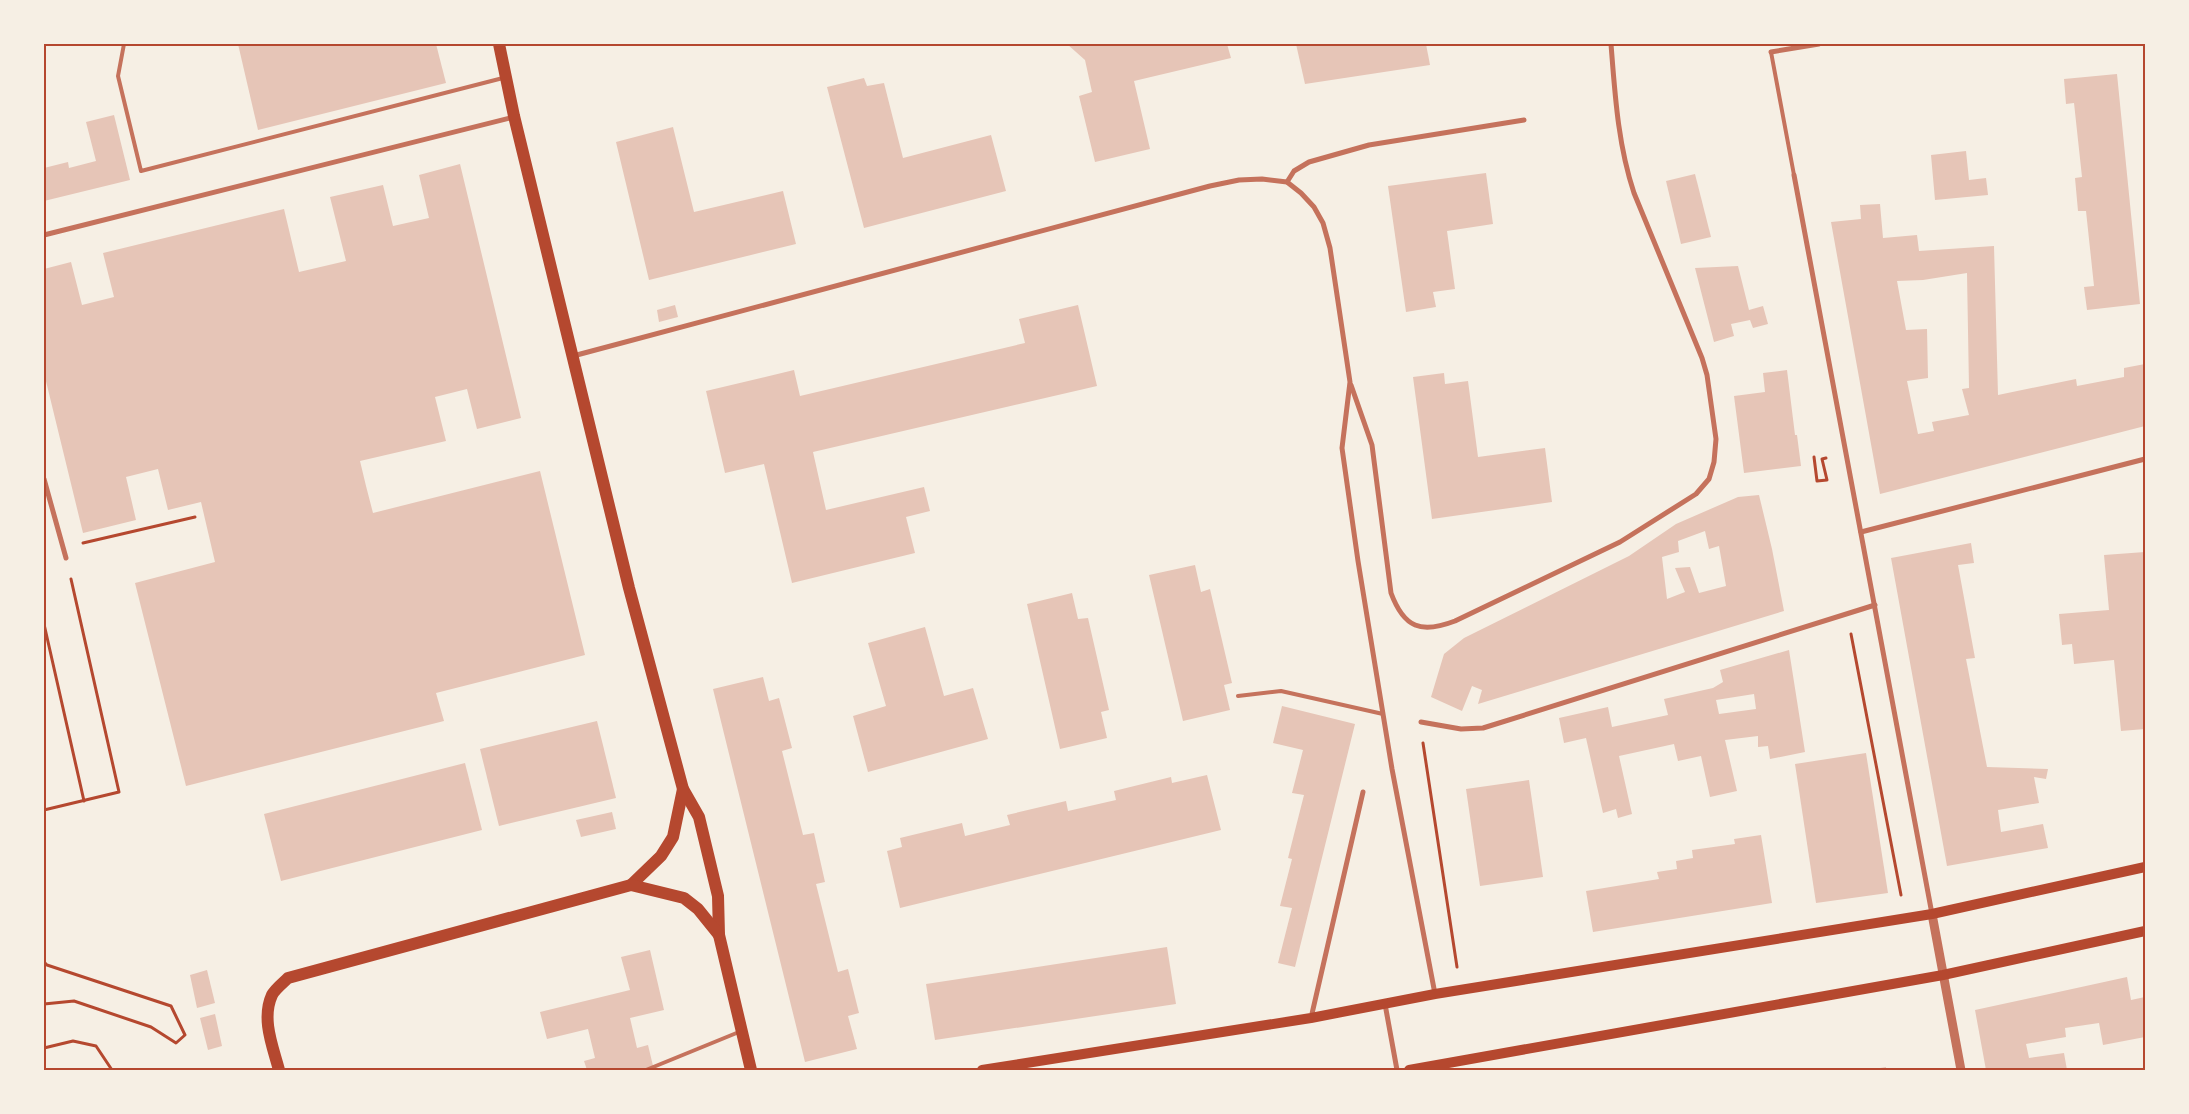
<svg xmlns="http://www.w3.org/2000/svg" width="2189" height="1114" font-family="'Golos Text',sans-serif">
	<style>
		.building { fill: #e6c5b7; fill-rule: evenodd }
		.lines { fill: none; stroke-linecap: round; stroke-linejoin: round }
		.path { stroke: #b5482f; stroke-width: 3 }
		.service { stroke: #c5725c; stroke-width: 4 }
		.minor { stroke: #c5725c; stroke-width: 5 }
		.tertiary { stroke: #c5725c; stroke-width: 9 }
		.secondary { stroke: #b5482f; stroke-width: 10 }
		.primary { stroke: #b5482f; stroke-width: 12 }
		.neatline { fill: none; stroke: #b5482f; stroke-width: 2 }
	</style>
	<rect width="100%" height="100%" fill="#f6efe4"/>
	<g class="building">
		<path d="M 238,44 L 436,44 L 446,83 L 258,130 Z"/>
		<path d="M 1067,44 L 1227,44 L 1231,58 L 1134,81 L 1150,149 L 1095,162 L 1079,96 L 1092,92 L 1085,60 Z"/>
		<path d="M 1296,44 L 1426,44 L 1430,65 L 1305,84 Z"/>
		<path d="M 2117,74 L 2140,304 L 2087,310 L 2084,287 L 2094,286 L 2086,211 L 2078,211 L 2075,178 L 2082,177 L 2074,103 L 2066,104 L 2064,79 Z"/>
		<path d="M 864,78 L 867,86 L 884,83 L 903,158 L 991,135 L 1006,191 L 864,228 L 827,87 Z"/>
		<path d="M 114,115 L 130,180 L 44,201 L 44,168 L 68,162 L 69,168 L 96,161 L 86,122 Z"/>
		<path d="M 673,127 L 694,212 L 783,191 L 796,244 L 649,280 L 616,142 Z"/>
		<path d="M 1966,151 L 1969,180 L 1986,178 L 1988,195 L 1935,200 L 1931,155 Z"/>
		<path d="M 460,164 L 521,418 L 477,429 L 467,389 L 435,397 L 446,441 L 360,461 L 366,486 L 373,513 L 540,471 L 585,655 L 436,693 L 444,721 L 186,786 L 135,583 L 215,562 L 201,502 L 168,510 L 158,469 L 126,477 L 136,520 L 83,533 L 44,373 L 44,269 L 71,262 L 82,305 L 114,297 L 103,253 L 284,209 L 299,272 L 346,261 L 330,197 L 383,185 L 393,226 L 429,218 L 419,175 Z"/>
		<path d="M 1486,173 L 1493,224 L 1447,231 L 1455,289 L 1433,292 L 1436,307 L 1406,312 L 1388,186 Z"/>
		<path d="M 1695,174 L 1711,237 L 1681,244 L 1666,181 Z"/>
		<path d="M 1880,204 L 1883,238 L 1917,235 L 1919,251 L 1994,246 L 1998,395 L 2076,379 L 2077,386 L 2124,377 L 2124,368 L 2145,364 L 2145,426 L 1880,494 L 1831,222 L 1861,219 L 1860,205 ZM 1967,273 L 1969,388 L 1962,389 L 1969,415 L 1932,422 L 1934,431 L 1918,434 L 1907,381 L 1928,378 L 1927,329 L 1906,330 L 1897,281 L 1923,280 Z"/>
		<path d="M 1738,266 L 1749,310 L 1763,306 L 1768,324 L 1753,328 L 1750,320 L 1731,324 L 1734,336 L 1714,342 L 1695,268 Z"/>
		<path d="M 675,305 L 678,317 L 659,322 L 657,310 Z"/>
		<path d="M 1078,305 L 1097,386 L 813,452 L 826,510 L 924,487 L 930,511 L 906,517 L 915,553 L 792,583 L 764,464 L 725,473 L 706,391 L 794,370 L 800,396 L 1025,343 L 1019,319 Z"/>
		<path d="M 1787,370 L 1795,435 L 1797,435 L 1801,466 L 1744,473 L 1734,396 L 1765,392 L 1763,373 Z"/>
		<path d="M 1444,373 L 1445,384 L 1468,381 L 1478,457 L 1545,448 L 1552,502 L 1432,519 L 1413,377 Z"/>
		<path d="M 1759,495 L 1772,549 L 1784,611 L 1478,704 L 1482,690 L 1472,686 L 1462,711 L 1431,697 L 1444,654 L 1464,638 L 1629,556 L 1676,524 L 1738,497 ZM 1705,531 L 1709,549 L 1719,546 L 1726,586 L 1699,593 L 1690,567 L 1675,568 L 1685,592 L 1667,599 L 1662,557 L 1679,552 L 1678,541 Z"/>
		<path d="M 1971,543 L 1974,563 L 1958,565 L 1975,658 L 1966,659 L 1987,767 L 2048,769 L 2046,779 L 2034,777 L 2039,803 L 1998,810 L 2001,832 L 2043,824 L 2048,848 L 1947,866 L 1891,558 Z"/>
		<path d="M 2145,552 L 2145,729 L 2121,731 L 2114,660 L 2074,664 L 2072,644 L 2062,645 L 2059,614 L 2109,610 L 2104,555 Z"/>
		<path d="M 1195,565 L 1201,592 L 1210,589 L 1232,683 L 1224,685 L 1230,710 L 1183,721 L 1149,575 Z"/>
		<path d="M 1072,593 L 1078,619 L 1088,618 L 1109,710 L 1101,712 L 1107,738 L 1060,749 L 1027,604 Z"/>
		<path d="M 925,627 L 944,696 L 973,688 L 988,739 L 868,772 L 853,716 L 886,706 L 868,643 Z"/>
		<path d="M 1789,650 L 1805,752 L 1770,759 L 1768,746 L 1758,747 L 1758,736 L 1725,740 L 1737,791 L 1710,797 L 1701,756 L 1678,761 L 1674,744 L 1619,756 L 1632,814 L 1618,818 L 1616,809 L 1603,813 L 1586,738 L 1564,743 L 1559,718 L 1608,707 L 1612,727 L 1668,715 L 1664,699 L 1713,688 L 1723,682 L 1720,670 ZM 1754,694 L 1756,709 L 1719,714 L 1716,700 Z"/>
		<path d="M 763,677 L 769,701 L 779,698 L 792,748 L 782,751 L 803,835 L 814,833 L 825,882 L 816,884 L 838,972 L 848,969 L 859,1013 L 848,1016 L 857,1049 L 805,1062 L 713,689 Z"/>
		<path d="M 1282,706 L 1355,724 L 1295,967 L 1278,963 L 1292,908 L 1280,906 L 1292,859 L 1288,858 L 1304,795 L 1292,793 L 1303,750 L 1273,743 Z"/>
		<path d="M 597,721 L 616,798 L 499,826 L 480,749 Z"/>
		<path d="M 1866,753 L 1888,893 L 1816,903 L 1795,764 Z"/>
		<path d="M 465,763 L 482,830 L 281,881 L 264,814 Z"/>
		<path d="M 1207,775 L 1221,830 L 900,908 L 887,851 L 902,847 L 900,838 L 962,823 L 965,836 L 1010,825 L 1007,815 L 1066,801 L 1068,811 L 1116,800 L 1114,791 L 1171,777 L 1172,783 Z"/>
		<path d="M 1529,780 L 1543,877 L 1480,886 L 1466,789 Z"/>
		<path d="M 612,812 L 616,829 L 581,837 L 576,820 Z"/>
		<path d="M 1761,835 L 1772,903 L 1593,932 L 1586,891 L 1659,879 L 1657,872 L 1677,869 L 1676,861 L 1693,858 L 1692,850 L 1735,844 L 1734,839 Z"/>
		<path d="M 1167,947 L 1176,1004 L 935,1040 L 926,984 Z"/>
		<path d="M 650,950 L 664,1010 L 630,1018 L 637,1048 L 648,1045 L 654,1070 L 587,1070 L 584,1061 L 595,1058 L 588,1029 L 547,1039 L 540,1012 L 630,990 L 621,957 Z"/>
		<path d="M 207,970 L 215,1003 L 197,1008 L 190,975 Z"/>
		<path d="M 2127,977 L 2131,1000 L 2145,997 L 2145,1037 L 2103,1045 L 2099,1023 L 2065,1028 L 2066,1037 L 2026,1044 L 2029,1058 L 2064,1053 L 2067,1070 L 1986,1070 L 1975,1010 Z"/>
		<path d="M 215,1014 L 222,1046 L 208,1050 L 200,1018 Z"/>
		<path d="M 1886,1067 L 1886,1070 L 1874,1070 L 1874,1069 Z"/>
	</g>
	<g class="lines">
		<g class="path">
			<path d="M 1814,457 L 1817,481 L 1827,480 L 1822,459 L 1826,458"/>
			<path d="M 83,543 L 195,517"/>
			<path d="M 44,624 L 84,801"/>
			<path d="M 1851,634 L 1901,895"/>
			<path d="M 1423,743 L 1457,967"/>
			<path d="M 44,810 L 119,792 L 71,579"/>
			<path d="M 44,962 L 47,965 L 171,1006 L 185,1035 L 176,1043 L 151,1027 L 74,1001 L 44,1004"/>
			<path d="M 44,1048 L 73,1041 L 96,1046 L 112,1070"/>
		</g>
		<g class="service">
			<path d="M 124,44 L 118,76 L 141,171 L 503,78"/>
			<path d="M 1771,52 L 1794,175"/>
			<path d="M 1238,696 L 1281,691 L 1383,714"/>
			<path d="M 646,1070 L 739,1032"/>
		</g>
		<g class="minor">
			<path d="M 1771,52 L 1819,44"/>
			<path d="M 1794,175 L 1932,914"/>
			<path d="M 1287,182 L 1294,171 L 1309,162 L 1369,145 L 1524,120"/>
			<path d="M 44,235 L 514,117"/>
			<path d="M 573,356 L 1210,186 L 1239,180 L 1262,179 L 1287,182 L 1301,193 L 1314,207 L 1323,223 L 1330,248 L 1350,382 L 1342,448 L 1358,561 L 1392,769 L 1435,994"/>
			<path d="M 1351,385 L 1372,445 L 1391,593 C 1404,628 1421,634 1455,621 L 1620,542 L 1696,494 L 1709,479 L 1714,462 L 1716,439 L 1707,375 L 1702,358 L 1634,193 C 1618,145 1615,95 1611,44"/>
			<path d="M 44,479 L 66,558"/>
			<path d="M 1861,532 L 2145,459"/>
			<path d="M 1421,722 L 1461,729 L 1483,728 L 1875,605"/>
			<path d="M 1385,1004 L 1397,1070"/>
			<path d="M 1311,1018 L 1363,792"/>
		</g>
		<path class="tertiary" d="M 1932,914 L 1961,1070"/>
		<g class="secondary">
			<path d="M 982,1070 L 1311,1018 L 1435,994 L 1932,914 L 2145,867"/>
			<path d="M 1409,1070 L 1943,975 L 2145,931"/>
		</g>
		<g class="primary">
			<path d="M 499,44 L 514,116 L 629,588 L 683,789 L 699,817 L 718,896 L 719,935 L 751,1070"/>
			<path d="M 631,885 L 661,856 L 673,837 L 683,789"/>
			<path d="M 279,1070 C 273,1047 261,1019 272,995 C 275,989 283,983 288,978 L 631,885 L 684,898 L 698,909 L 719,935"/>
		</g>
	</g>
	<rect width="2189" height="1114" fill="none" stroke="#f6efe4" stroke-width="90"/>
	<rect x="45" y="45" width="2099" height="1024" class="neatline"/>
</svg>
